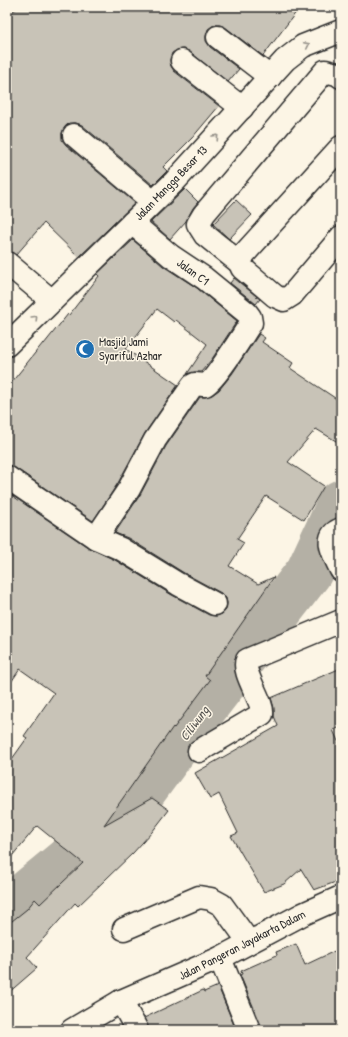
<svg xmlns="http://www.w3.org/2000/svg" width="348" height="1037" font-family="'Patrick Hand',sans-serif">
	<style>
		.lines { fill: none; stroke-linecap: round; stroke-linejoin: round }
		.river { stroke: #b4b0a5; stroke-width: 47 }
		.building { fill: #c8c3b7; stroke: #2b2b2b }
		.minor-casing { stroke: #2b2b2b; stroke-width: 25 }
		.minor { stroke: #fcf5e5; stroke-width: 22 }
		.oneway { stroke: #949088 }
		.labels { text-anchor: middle; stroke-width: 3; stroke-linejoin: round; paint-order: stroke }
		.street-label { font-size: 12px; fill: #2b2b2b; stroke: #fcf5e5 }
		.poi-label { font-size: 12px; fill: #2b2b2b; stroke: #fcf5e5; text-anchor: start }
		.water-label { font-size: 13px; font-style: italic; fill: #545350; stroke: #fcf5e5 }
	</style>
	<rect width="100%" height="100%" fill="#fcf5e5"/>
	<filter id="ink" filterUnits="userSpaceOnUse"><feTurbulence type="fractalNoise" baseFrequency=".025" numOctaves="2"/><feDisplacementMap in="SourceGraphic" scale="8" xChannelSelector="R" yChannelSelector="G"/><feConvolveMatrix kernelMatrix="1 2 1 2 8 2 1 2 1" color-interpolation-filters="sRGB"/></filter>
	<g filter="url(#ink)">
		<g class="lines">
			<path class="river" d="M 7,910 L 80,850 L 139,796 L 206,705 L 309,572 L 341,503"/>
		</g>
		<g class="building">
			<path d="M 19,7 L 300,7 L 263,56 L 225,27 L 220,25 L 214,25 L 208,29 L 206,36 L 206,41 L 210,47 L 239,69 L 228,82 L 189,51 L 183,49 L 177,50 L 172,53 L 170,60 L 171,66 L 174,71 L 219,106 L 192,138 L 163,167 L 167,171 L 153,185 L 82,125 L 76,123 L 69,123 L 65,127 L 62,133 L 62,140 L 66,145 L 135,203 L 79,257 L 44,223 L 16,255 L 7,251 L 7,15 Z"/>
			<path d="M 185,189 L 198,202 L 193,208 L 186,221 L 170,239 L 151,222 Z"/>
			<path d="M 236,200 L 252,215 L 229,239 L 213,224 Z"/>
			<path d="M 133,240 L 163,266 L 197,288 L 237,321 L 212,359 L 201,372 L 195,372 L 187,374 L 207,344 L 176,320 L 174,322 L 157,309 L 126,349 L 178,385 L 145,433 L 118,483 L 93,521 L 14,467 L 7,465 L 7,388 L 43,343 L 44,344 L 68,314 L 69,315 L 99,276 L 97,274 Z"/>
			<path d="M 234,278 L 260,299 L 256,304 L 230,283 Z"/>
			<path d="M 259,334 L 265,338 L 262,342 L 293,363 L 290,368 L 341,402 L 341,444 L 316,429 L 288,462 L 324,486 L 304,520 L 266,496 L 237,539 L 244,543 L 229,566 L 258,584 L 274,577 L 205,676 L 210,680 L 174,728 L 173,727 L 104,825 L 152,798 L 169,810 L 152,832 L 133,853 L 78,906 L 75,903 L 27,957 L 37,968 L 7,994 L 7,925 L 27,909 L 35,899 L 40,904 L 83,863 L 37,826 L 7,862 L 7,766 L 27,738 L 24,736 L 54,693 L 20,669 L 7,688 L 7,492 L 89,548 L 115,560 L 172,595 L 209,615 L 216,616 L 222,614 L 226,610 L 227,603 L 226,598 L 221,593 L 184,573 L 128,538 L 115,533 L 140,495 L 166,446 L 200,397 L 205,397 L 212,395 L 219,390 L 232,374 Z"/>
			<path d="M 341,668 L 341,727 L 333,730 L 341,748 L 341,880 L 314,890 L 301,869 L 284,884 L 264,892 L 231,836 L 238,833 L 219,794 L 210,799 L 195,773 L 278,726 L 274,716 L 274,708 L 271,698 Z"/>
			<path d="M 296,944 L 305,965 L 341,948 L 341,1030 L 261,1030 L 261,1025 L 240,975 L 242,974 L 241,971 L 277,955 L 276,952 Z"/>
			<path d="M 218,986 L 236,1030 L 149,1030 L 144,1018 L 203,990 L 204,992 Z"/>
		</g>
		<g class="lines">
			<defs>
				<g id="minor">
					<path d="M 218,37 L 270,77"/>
					<path d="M 182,61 L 242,108"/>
					<path d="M 74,135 L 153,202"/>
					<path d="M 341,147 L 244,254 L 240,263 L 242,268 L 275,296 L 284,300 L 292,295 L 341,237"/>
					<path d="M 7,263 L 52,301"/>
					<path d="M 240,263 L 205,235 L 198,224 L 204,214 L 325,71 L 337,74 L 341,77"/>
					<path d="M 7,345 L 175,181 L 285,60 L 303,46 L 341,31"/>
					<path d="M 7,477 L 96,538 L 129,489 L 155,440 L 193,385 L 195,384 C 198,384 202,385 205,385 C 214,382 244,333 251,323 L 250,317 L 247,313 L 204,278 L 171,256 L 132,223"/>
					<path d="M 341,529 C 321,537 335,556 341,570"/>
					<path d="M 96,538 L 121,549 L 178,584 L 215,604"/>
					<path d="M 199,751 L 262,714 C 264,702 241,672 247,660 L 341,621"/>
					<path d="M 124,929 L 199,897 L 211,899 L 222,905 L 249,942"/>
					<path d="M 220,958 L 249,1030"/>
					<path d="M 121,1001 L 137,1030"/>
					<path d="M 72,1030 L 121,1001 L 220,958 L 303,914 L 341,897"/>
				</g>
			</defs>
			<use href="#minor" class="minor-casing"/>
			<use href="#minor" class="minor"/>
		</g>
		<defs><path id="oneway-chevron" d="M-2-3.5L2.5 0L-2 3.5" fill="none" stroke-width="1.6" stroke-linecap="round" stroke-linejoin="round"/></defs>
		<g class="oneway">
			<use href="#oneway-chevron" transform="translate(307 45) rotate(-26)"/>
			<use href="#oneway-chevron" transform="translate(216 137) rotate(-47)"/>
			<use href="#oneway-chevron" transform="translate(35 318) rotate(-45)"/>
		</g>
	</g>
	<defs>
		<symbol id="mosque-disc" viewBox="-11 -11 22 22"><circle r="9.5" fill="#1f6fb2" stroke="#fcf5e5"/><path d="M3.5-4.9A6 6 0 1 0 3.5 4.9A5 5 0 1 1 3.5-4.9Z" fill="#fff"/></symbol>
	</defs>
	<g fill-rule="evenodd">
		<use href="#mosque-disc" x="74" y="338" width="22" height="22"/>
	</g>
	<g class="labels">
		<g class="street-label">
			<text transform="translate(171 183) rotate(-46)" y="4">Jalan Mangga Besar 13</text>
			<text transform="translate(193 272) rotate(36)" y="4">Jalan C1</text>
			<text transform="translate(242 945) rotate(-27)" y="4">Jalan Pangeran Jayakarta Dalam</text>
		</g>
		<g class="poi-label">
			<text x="99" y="346">Masjid Jami<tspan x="99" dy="14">Syariful Azhar</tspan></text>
		</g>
		<g class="water-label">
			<text transform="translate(194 723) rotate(-53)" y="5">Ciliwung</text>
		</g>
	</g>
	<rect width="348" height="1037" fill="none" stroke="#fcf5e5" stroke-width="24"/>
	<rect x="12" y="12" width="324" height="1013" fill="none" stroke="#2b2b2b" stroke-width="1.5" filter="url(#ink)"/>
</svg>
